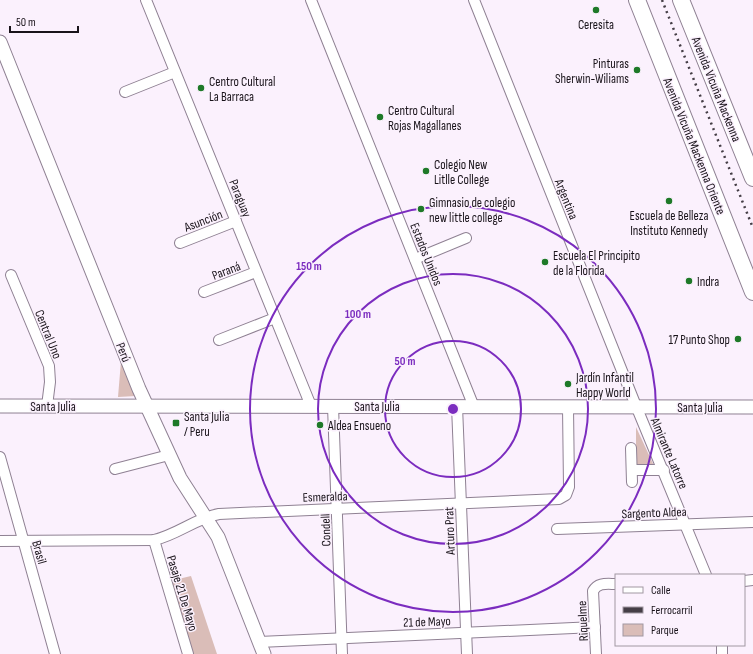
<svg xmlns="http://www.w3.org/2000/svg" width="753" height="654" font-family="'Sofia Sans Condensed',sans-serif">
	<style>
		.green { fill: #dabdb8 }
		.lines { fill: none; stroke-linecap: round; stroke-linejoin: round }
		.minor-casing { stroke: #8f8193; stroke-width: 12 }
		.tertiary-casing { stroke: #8f8193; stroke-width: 15 }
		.primary-casing { stroke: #8f8193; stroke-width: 18 }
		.minor { stroke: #fff; stroke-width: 10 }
		.tertiary { stroke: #fff; stroke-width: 13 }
		.primary { stroke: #fff; stroke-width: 16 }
		.rail { stroke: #453e46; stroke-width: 2.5; stroke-dasharray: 2 4; stroke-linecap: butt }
		.ring { fill: none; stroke: #7b2cbf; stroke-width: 2 }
		.poi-dot { fill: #1e7928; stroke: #fbf1fd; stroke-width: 1.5 }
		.labels { text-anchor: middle; stroke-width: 3; stroke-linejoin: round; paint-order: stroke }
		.poi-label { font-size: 13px; fill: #19131a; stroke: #fbf1fd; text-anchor: start }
		.street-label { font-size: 13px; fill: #19131a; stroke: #fbf1fd }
		.centre { fill: #7b2cbf; stroke: #fbf1fd; stroke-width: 2 }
		.ring-label { font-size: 12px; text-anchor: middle; font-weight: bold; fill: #7b2cbf; stroke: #fbf1fd; stroke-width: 3; stroke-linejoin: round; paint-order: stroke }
	</style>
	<rect width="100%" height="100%" fill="#fbf1fd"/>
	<g class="green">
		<path d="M 121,361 L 136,396 L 118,397 Z"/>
		<path d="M 636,427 L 655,468 L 636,465 Z"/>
		<path d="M 191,576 L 217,654 L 191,654 L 170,581 Z"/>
	</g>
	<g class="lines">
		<defs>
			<g id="minor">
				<path d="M 146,0 L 311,406"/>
				<path d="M 311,0 L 474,407"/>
				<path d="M 474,0 L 634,401 L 706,575"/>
				<path d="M 125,92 L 175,72"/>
				<path d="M 180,243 L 236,221"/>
				<path d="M 415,259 L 466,238"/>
				<path d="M 11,275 L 49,366 L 50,382 L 47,406"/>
				<path d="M 204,292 L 256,272"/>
				<path d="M 219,340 L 275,318"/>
				<path d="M 333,406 L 342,654"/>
				<path d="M 457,406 L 467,654"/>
				<path d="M 631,448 L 632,482"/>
				<path d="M 0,457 L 55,654"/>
				<path d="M 115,469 L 169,455"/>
				<path d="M 632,470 L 664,470"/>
				<path d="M 557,529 L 753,522"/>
				<path d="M 154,540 L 188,654"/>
				<path d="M 0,541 L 154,540 C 177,535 196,518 219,514 L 559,499 L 566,495 L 569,487 L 568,407"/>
				<path d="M 744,581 L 753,580"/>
				<path d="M 259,642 L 595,627"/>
				<path d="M 722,645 L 722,654"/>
				<path d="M 596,654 L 593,591 C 598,582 607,584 616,584"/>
			</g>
			<g id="tertiary">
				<path d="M 0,42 L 139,389 L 180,478 L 218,537 L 264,654"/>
				<path d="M 0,406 L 753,407"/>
			</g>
			<g id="primary">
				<path d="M 637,0 L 753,292"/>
				<path d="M 681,0 L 753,178"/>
			</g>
		</defs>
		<use href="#minor" class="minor-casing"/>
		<use href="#tertiary" class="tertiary-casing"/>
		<use href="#primary" class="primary-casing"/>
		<use href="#minor" class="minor"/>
		<use href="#tertiary" class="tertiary"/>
		<use href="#primary" class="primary"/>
		<path class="rail" d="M 662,0 L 753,228"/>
	</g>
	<g class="ring">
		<circle cx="453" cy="409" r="68"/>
		<circle cx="453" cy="409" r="135"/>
		<circle cx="453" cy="409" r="203"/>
	</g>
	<g class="poi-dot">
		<circle cx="596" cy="10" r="4"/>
		<circle cx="637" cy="70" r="4"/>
		<circle cx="201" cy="88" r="4"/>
		<circle cx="380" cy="117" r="4"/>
		<circle cx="426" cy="171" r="4"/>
		<circle cx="669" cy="201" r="4"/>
		<circle cx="421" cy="209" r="4"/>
		<circle cx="545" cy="262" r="4"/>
		<circle cx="689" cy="281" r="4"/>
		<circle cx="738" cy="339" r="4"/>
		<circle cx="568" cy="384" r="4"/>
		<rect x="172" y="419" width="8" height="8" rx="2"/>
		<circle cx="320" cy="425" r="4"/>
	</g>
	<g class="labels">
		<g class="poi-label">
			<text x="596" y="29" text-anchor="middle">Ceresita</text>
			<text x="629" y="68" text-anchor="end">Pinturas<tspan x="629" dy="15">Sherwin-Wiliams</tspan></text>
			<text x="209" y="86">Centro Cultural<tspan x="209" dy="15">La Barraca</tspan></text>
			<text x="388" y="115">Centro Cultural<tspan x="388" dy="15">Rojas Magallanes</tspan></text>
			<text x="434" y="169">Colegio New<tspan x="434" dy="15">Litlle College</tspan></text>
			<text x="429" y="207">Gimnasio de colegio<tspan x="429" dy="15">new little college</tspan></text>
			<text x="669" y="220" text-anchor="middle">Escuela de Belleza<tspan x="669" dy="15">Instituto Kennedy</tspan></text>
			<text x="553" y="260">Escuela El Principito<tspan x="553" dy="15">de la Florida</tspan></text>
			<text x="697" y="286">Indra</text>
			<text x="730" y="344" text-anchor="end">17 Punto Shop</text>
			<text x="576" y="382">Jardín Infantil<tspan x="576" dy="15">Happy World</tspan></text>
			<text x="184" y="421">Santa Julia<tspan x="184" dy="15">/ Peru</tspan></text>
			<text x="328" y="430">Aldea Ensueno</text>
		</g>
		<g class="street-label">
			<text transform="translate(717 89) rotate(68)" y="5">Avenida Vicuña Mackenna</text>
			<text transform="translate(695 146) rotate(68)" y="5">Avenida Vicuña Mackenna Oriente</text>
			<text transform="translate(241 198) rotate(68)" y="5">Paraguay</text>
			<text transform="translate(567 199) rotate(68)" y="5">Argentina</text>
			<text transform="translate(203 220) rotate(-21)" y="5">Asunción</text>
			<text transform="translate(427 254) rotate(68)" y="5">Estados Unidos</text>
			<text transform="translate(226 270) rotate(-21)" y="5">Paraná</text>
			<text transform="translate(49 334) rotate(68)" y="5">Central Uno</text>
			<text transform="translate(124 352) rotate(68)" y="5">Perú</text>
			<text x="53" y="411">Santa Julia</text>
			<text x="377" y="411">Santa Julia</text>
			<text x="700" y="412">Santa Julia</text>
			<text transform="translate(670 453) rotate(67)" y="5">Almirante Latorre</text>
			<text transform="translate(325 496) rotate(-2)" y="5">Esmeralda</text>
			<text transform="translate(654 512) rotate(-2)" y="5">Sargento Aldea</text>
			<text transform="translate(325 530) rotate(-92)" y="5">Condell</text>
			<text transform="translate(449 531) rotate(-92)" y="5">Arturo Prat</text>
			<text transform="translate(40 552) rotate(74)" y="5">Brasil</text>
			<text transform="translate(183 593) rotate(73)" y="5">Pasaje 21 De Mayo</text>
			<text transform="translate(427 621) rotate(-2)" y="5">21 de Mayo</text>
			<text transform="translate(582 621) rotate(-93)" y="5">Riquelme</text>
		</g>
	</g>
	<circle cx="453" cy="409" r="6" class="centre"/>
	<g class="ring-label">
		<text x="309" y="270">150 m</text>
		<text x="358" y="318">100 m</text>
		<text x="405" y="365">50 m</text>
	</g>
	<rect x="615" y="574" width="130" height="72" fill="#fbf1fd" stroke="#a198a2"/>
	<rect x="623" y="587" width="20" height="6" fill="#ffffff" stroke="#a198a2"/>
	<text x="651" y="594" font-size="12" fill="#19131a">Calle</text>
	<rect x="623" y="607" width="20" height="6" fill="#453e46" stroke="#a198a2"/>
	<text x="651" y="614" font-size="12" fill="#19131a">Ferrocarril</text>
	<rect x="623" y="624" width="20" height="12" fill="#dabdb8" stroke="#a198a2"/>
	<text x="651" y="634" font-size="12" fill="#19131a">Parque</text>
	<path d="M10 26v6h68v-6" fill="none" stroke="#19131a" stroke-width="2"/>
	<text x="16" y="26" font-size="12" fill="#19131a" stroke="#fbf1fd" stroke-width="3" paint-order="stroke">50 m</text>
</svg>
